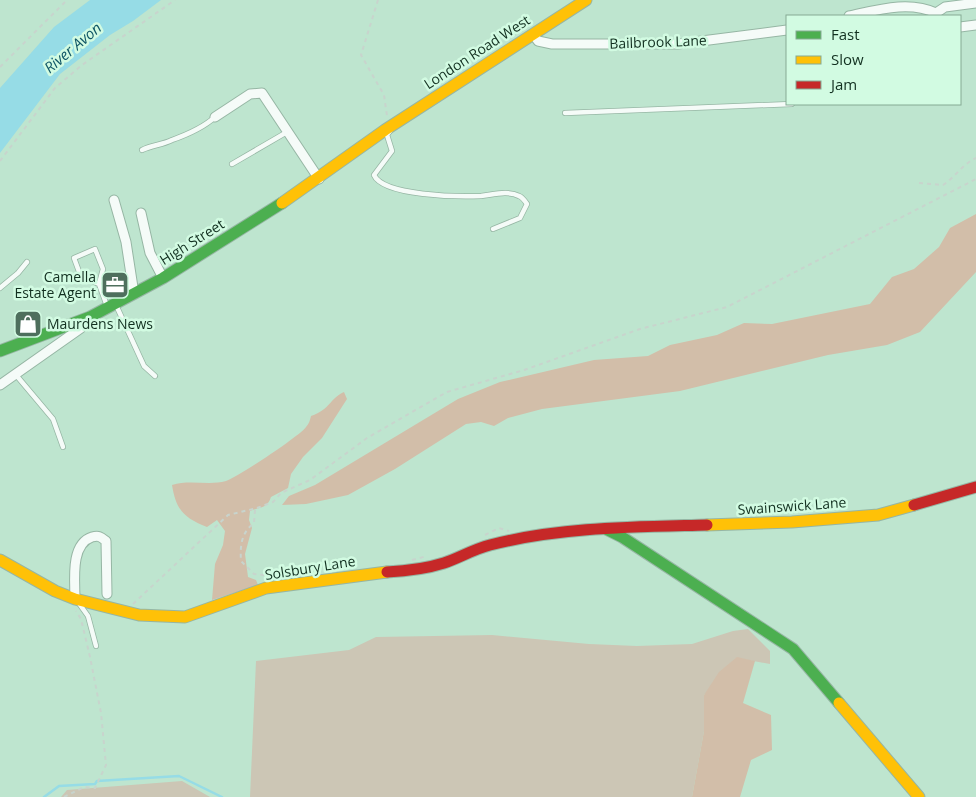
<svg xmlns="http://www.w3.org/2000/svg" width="976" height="797" font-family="'Open Sans',sans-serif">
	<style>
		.green { fill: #ccc6b5 }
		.forest { fill: #d2bea9 }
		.water { fill: #96dce6 }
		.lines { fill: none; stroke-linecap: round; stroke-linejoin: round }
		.stream { stroke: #96dce6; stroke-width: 2.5 }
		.lane-casing { stroke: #96b6a4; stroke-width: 6 }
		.street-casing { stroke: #96b6a4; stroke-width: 11 }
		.fast-casing { stroke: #96b6a4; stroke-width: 13 }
		.slow-casing { stroke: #96b6a4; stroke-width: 13 }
		.jam-casing { stroke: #96b6a4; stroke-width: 13 }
		.path { stroke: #c8d4cd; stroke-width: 2; stroke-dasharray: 4 4; stroke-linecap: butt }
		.lane { stroke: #f5fbf8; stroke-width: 4.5 }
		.street { stroke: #f5fbf8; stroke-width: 9 }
		.fast { stroke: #4caf50; stroke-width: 11 }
		.slow { stroke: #ffc107; stroke-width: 11 }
		.jam { stroke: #c62828; stroke-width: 11 }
		.labels { text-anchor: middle; stroke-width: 5; stroke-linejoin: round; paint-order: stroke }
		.street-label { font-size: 14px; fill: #123020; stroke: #d2fbe2 }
		.poi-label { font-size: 14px; fill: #123020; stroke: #d2fbe2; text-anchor: end }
		.water-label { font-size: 15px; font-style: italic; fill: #115767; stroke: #d2fbe2 }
	</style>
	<rect width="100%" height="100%" fill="#bee5cf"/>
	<g class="green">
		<path d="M 748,629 L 770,651 L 770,664 L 737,658 L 704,695 L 704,731 L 692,797 L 250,797 L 256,661 L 349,650 L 376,637 L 492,635 L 589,644 L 637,646 L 692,644 L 733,631 Z"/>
		<path d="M 182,781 L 210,797 L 61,797 L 67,790 Z"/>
	</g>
	<g class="forest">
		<path d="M 976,214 L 976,272 L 920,332 L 887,345 L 828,355 L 680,391 L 542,409 L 508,418 L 494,426 L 481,422 L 466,424 L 395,469 L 348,495 L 306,504 L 282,505 L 289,496 L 315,485 L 458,399 L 500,382 L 594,360 L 648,356 L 670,345 L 717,335 L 744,323 L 772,324 L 870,304 L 892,277 L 914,269 L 939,247 L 950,228 Z"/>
		<path d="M 344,392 L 347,399 L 322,438 L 303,457 L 291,474 L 288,488 L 271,497 C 267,509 260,507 250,511 L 249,520 L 252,528 L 245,554 L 248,577 L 256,580 L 258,585 L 212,600 L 215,564 L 223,545 L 225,531 L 217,520 L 207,527 C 184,518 176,510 172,485 C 190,479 208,486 226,481 C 236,478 300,436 306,427 C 309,424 310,420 311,416 C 331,409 329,399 344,392 Z"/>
		<path d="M 737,657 L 755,661 L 743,703 L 771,715 L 772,750 L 751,760 L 740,797 L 692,797 L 704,731 L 704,695 L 719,672 Z"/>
	</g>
	<path class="water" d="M 90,0 L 161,0 L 133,21 L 110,35 L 60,74 L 0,153 L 0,88 L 54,27 Z"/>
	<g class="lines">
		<path class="stream" d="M 44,797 L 59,786 L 95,784 L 97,781 L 179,776 L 222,797"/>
		<defs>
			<g id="lane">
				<path d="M 565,113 L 792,104"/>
				<path d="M 390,131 L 387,135 L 392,151 L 374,175 C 383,196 459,197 481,196 C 492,195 508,190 519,196 C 522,197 525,201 527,204 L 520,218 L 493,229"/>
				<path d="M 142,150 C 152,145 162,145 172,140 C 186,135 204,127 215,117"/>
				<path d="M 232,164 L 287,132"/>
				<path d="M 99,284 L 81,277 L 74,258 L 95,249 L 103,269 L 99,284 L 107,306"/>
				<path d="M 0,288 L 18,273 L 27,262"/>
				<path d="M 116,305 L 144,366 L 155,376"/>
				<path d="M 16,375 L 53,419 L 63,447"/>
				<path d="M 78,602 L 88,616 L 96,646"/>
			</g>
			<g id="street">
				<path d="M 849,16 C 877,10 909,0 936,13 L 945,7 L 976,3"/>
				<path d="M 960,27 L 976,25"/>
				<path d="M 533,34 L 538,41 L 552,44 L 678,44 L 787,30"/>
				<path d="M 215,117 L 250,94 L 262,93 L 319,179"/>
				<path d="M 114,200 L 126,242 L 134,294"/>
				<path d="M 141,213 L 150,253 L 163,278"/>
				<path d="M 0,385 L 81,328 L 83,325 L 81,321"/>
				<path d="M 75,599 C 75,581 70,544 92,537 C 99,535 101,537 106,541 L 107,594"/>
			</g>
			<g id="fast">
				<path d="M 0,351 L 90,317 L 163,278 L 282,203"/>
				<path d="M 606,529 L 622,537 L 793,649 L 839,703"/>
			</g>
			<g id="slow">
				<path d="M 282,203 L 385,130 L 586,0"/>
				<path d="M 707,525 L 792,522 L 878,515 L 914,505"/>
				<path d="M 0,560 L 55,591 L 75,599 L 139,615 L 185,617 L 266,588 L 387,572"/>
				<path d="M 839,703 L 919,797"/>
			</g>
			<g id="jam">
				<path d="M 914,505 L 976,487"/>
				<path d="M 387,572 C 407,571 425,569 444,563 C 459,558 474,549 490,545 C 560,527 635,527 707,525"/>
			</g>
		</defs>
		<use href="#lane" class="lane-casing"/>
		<use href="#street" class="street-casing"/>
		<use href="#fast" class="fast-casing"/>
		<use href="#slow" class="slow-casing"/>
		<use href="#jam" class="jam-casing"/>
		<g class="path">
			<path d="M 378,0 L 361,55 L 384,95 L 387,116"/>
			<path d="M 0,67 L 67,0"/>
			<path d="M 0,161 L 55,88 L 82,65 L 175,0"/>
			<path d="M 919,183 L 943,185 C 955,177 963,164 976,158"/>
			<path d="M 255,510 L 254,523 C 241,533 240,546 241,561 L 254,574 L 274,576"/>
			<path d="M 485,535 L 499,528 L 509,531"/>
			<path d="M 412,560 L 427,556"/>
			<path d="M 133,604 L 228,515 L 257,508 L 273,502 L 281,493 L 310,480 L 367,438 L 447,392 L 524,370 L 640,329 L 727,307 L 976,179"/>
			<path d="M 64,797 L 84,787 L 95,788 L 106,765 L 101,713 L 90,657 L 81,619 L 76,611"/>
		</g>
		<use href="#lane" class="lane"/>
		<use href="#street" class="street"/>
		<use href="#fast" class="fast"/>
		<use href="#slow" class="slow"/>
		<use href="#jam" class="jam"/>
	</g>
	<defs>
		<symbol id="office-square" viewBox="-11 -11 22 22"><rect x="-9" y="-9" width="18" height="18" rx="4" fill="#4e6f5d" stroke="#d2fbe2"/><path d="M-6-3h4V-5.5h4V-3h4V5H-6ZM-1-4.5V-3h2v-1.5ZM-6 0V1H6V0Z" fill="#fff"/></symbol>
		<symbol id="shop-square" viewBox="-11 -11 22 22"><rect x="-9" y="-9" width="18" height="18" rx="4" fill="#4e6f5d" stroke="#d2fbe2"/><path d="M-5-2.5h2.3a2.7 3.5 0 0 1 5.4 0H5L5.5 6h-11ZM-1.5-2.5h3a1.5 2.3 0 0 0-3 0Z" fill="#fff"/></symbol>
	</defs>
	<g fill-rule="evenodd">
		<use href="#office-square" x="99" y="269" width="32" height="32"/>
		<use href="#shop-square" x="12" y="308" width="32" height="32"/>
	</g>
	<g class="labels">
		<g class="street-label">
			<text transform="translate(658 42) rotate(-2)" y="5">Bailbrook Lane</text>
			<text transform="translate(477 52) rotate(-33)" y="5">London Road West</text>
			<text transform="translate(192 242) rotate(-32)" y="5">High Street</text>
			<text transform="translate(792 506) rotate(-4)" y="5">Swainswick Lane</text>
			<text transform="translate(310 568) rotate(-9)" y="5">Solsbury Lane</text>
		</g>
		<g class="poi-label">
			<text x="96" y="282">Camella<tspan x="96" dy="16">Estate Agent</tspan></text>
			<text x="47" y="329" text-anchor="start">Maurdens News</text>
		</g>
		<g class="water-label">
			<text transform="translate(73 48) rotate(-40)" y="5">River Avon</text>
		</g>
	</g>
	<rect x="786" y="15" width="175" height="90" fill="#d2fbe2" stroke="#85aa94"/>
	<rect x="796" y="31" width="25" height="8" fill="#4caf50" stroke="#85aa94"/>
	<text x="831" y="40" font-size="15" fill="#123020">Fast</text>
	<rect x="796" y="56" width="25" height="8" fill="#ffc107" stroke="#85aa94"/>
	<text x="831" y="65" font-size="15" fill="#123020">Slow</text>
	<rect x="796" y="81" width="25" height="8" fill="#c62828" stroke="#85aa94"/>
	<text x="831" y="90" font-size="15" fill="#123020">Jam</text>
</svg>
